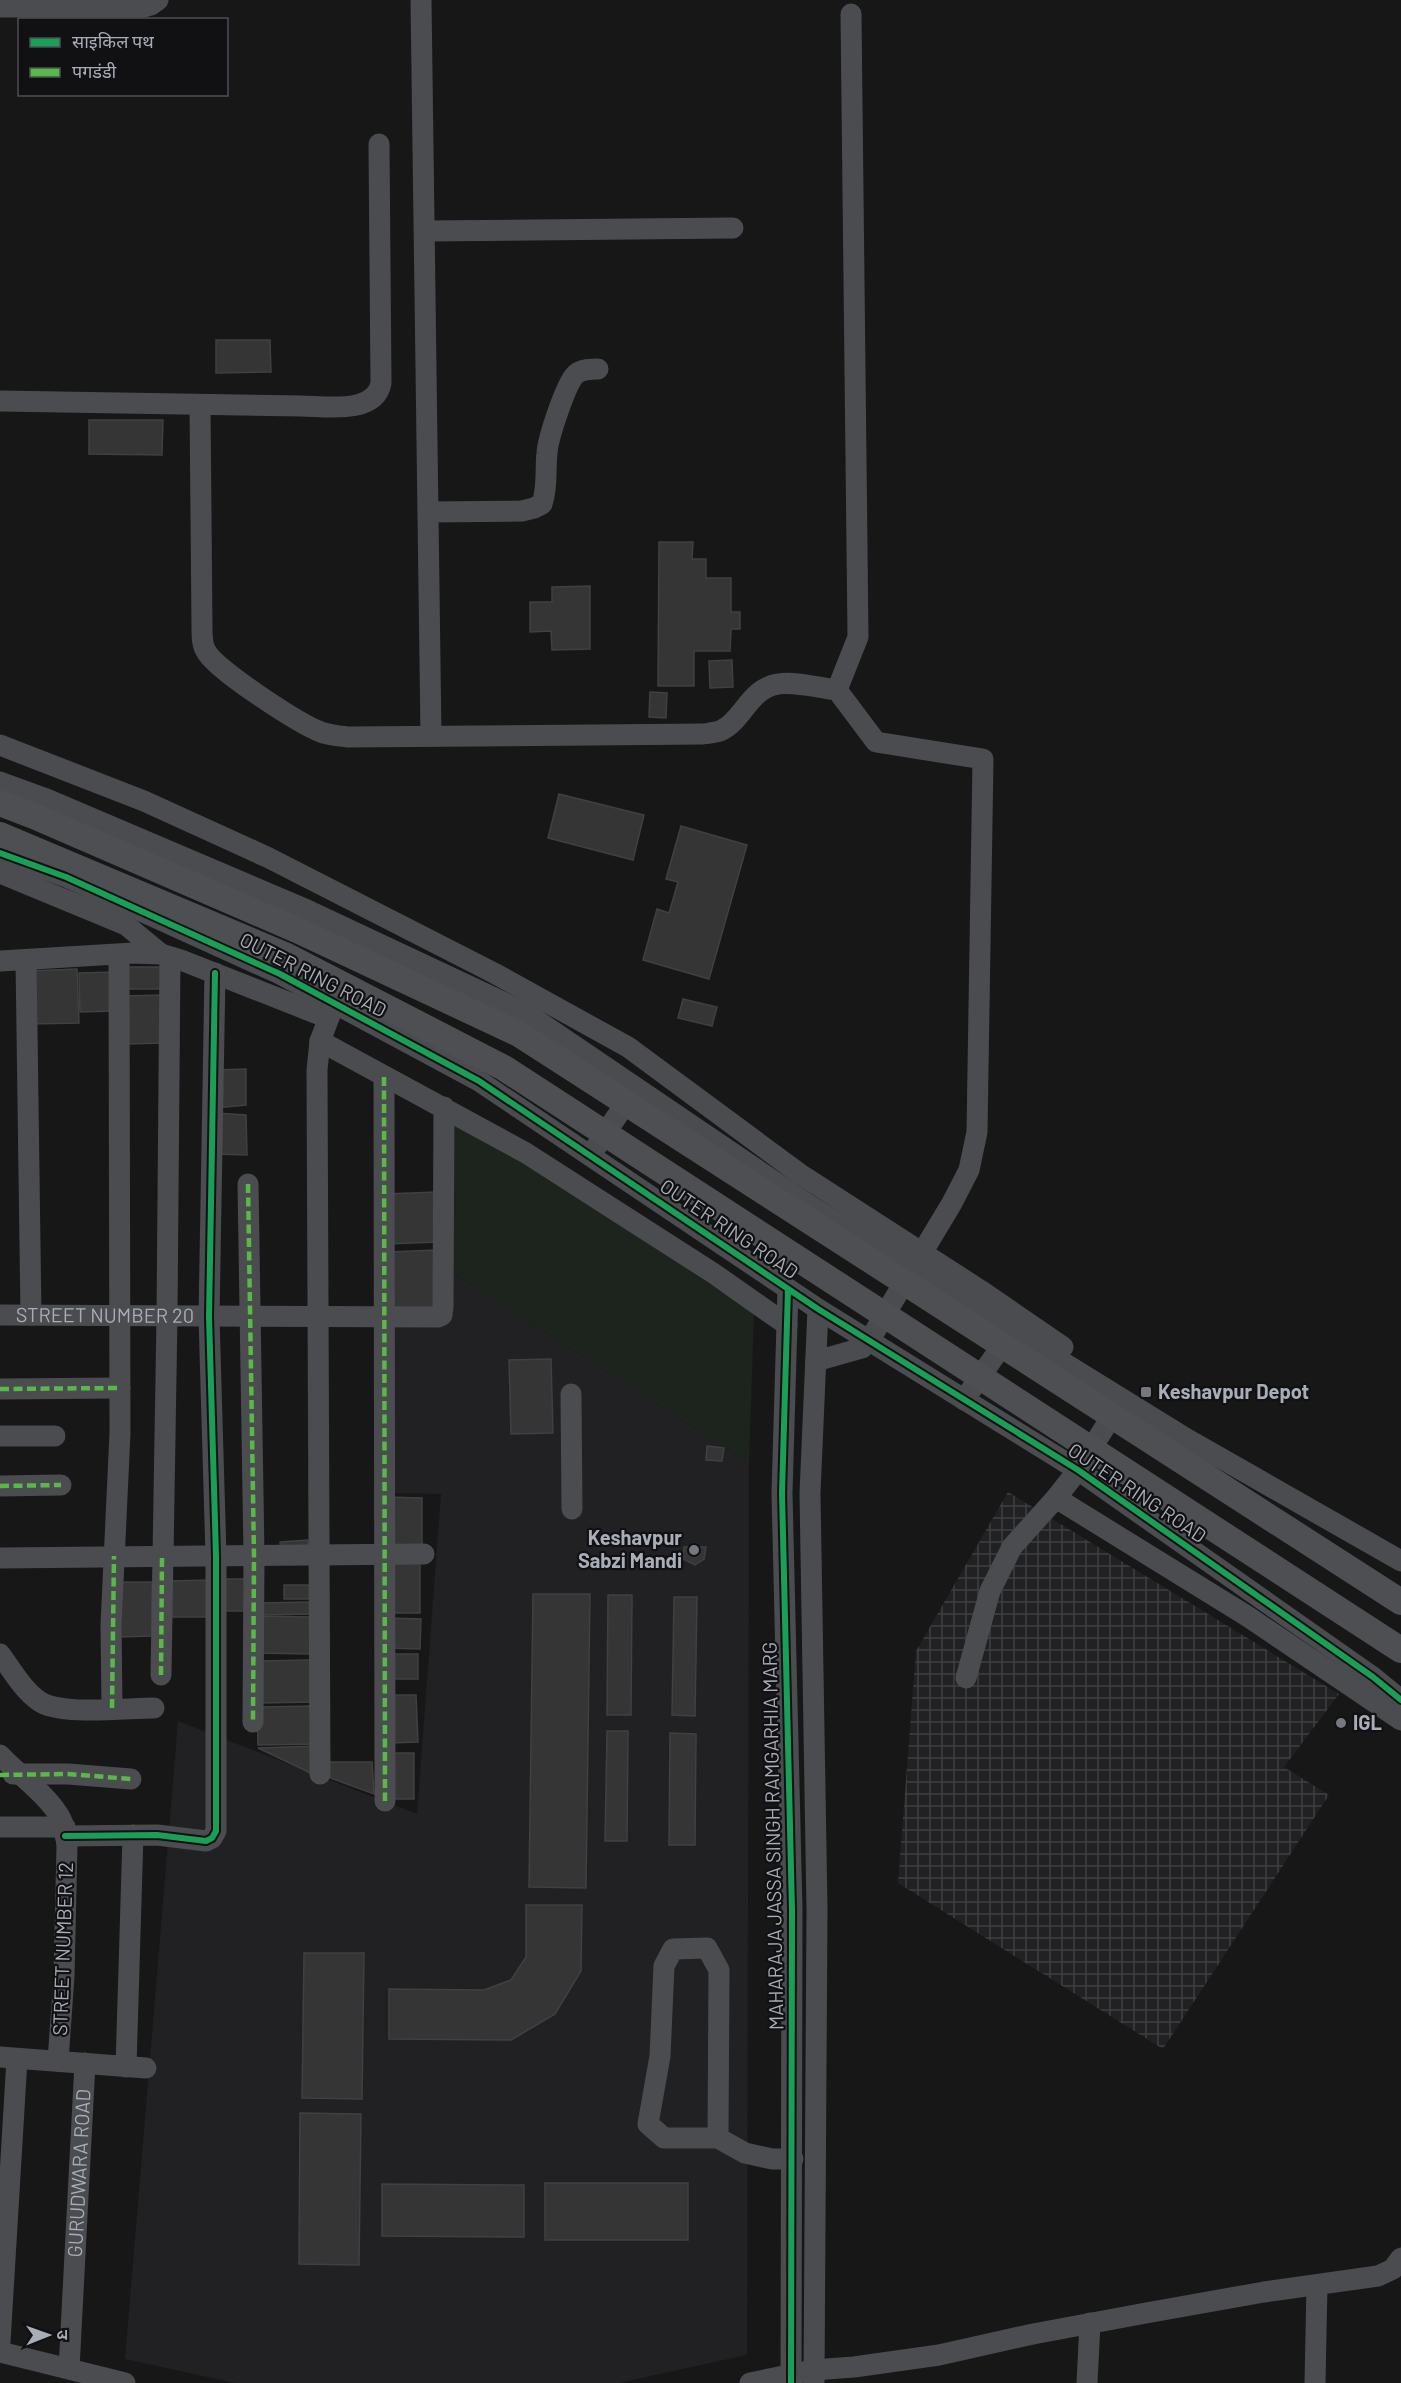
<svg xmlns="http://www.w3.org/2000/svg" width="1401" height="2383" font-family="Barlow,'Noto Sans Devanagari',sans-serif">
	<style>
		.built { fill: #212123 }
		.industrial { fill: url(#industrial-grid) }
		.park { fill: #1d241e }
		.building { fill: #353536; stroke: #3f4043; stroke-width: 1.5 }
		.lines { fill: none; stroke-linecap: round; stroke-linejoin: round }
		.minor { stroke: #4b4c50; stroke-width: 21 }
		.major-bridge { stroke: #4d4f52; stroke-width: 26 }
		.quiet { stroke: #58b947; stroke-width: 4.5; stroke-dasharray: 9 4.5; stroke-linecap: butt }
		.cycleway-casing { stroke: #111113; stroke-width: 10 }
		.cycleway { stroke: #1a9f57; stroke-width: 6 }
		.poi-dot { fill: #757880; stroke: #111113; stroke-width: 2 }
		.labels { text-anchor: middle; stroke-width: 4.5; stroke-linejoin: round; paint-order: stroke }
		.street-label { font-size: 20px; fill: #a8adb8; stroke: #111113 }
		.poi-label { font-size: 20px; font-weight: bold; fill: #a8adb8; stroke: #111113; text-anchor: start }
	</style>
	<defs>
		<pattern id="industrial-grid" width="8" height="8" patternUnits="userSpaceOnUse" patternTransform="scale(1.5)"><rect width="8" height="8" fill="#212123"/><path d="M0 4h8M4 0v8" fill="none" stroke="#3e3f41"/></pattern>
	</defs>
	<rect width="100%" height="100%" fill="#171717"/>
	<path class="built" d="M 449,1270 L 749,1463 L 747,2355 L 618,2383 L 235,2383 L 125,2359 L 178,1721 L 417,1814 L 441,1494 L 386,1493 L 386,1319 Z"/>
	<path class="industrial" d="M 1008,1492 L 1339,1694 L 1284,1767 L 1329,1795 L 1163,2049 L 898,1883 L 916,1651 Z"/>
	<path class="park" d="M 455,1117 L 754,1313 L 749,1463 L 449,1270 Z"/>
	<g class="building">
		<path d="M 216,340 L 270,340 L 271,372 L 216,373 Z"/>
		<path d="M 89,420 L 163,420 L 162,455 L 89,454 Z"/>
		<path d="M 659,542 L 693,542 L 692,559 L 706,559 L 706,578 L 731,578 L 731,612 L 740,612 L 740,629 L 731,629 L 730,651 L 694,651 L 694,686 L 658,686 Z"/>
		<path d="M 590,586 L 590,649 L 552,650 L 551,631 L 530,632 L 530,602 L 552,602 L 552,587 Z"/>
		<path d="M 732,660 L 733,687 L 710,688 L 709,661 Z"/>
		<path d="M 650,692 L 667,693 L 666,718 L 649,717 Z"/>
		<path d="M 559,794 L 644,815 L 633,860 L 548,838 Z"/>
		<path d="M 681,826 L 747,845 L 709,979 L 643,960 L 657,909 L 669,913 L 678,882 L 666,879 Z"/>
		<rect x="122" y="967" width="39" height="22"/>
		<path d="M 77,969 L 79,1023 L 31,1024 L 29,971 Z"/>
		<path d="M 115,972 L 115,1011 L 80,1012 L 79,973 Z"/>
		<path d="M 163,995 L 164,1043 L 125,1044 L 124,996 Z"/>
		<path d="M 683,999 L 717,1007 L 712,1026 L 678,1018 Z"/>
		<path d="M 246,1069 L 246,1105 L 217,1108 L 216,1070 Z"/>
		<path d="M 215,1113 L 246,1115 L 247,1155 L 215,1154 Z"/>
		<path d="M 437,1192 L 438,1242 L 387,1244 L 385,1194 Z"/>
		<path d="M 436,1250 L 437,1310 L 388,1313 L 389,1252 Z"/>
		<path d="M 551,1359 L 553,1433 L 511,1434 L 509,1360 Z"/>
		<path d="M 707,1446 L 724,1448 L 722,1461 L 706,1460 Z"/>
		<path d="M 387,1497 L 422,1498 L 422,1548 L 387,1547 Z"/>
		<path d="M 308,1540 L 308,1552 L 281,1553 L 280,1542 Z"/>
		<path d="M 684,1547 L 706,1547 L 704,1559 L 695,1565 L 683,1559 Z"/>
		<rect x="386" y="1560" width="34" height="53"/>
		<path d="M 216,1579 L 252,1579 L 253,1611 L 217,1611 Z"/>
		<path d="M 212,1580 L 213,1617 L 170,1617 L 169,1581 Z"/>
		<path d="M 118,1582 L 152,1582 L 152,1636 L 119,1637 Z"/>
		<rect x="284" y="1585" width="30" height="14"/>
		<path d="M 533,1594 L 590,1594 L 586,1888 L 529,1887 Z"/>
		<path d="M 608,1595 L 632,1595 L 631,1715 L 607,1715 Z"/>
		<path d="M 674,1597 L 697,1597 L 695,1716 L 672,1715 Z"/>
		<path d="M 312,1602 L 313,1614 L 257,1615 L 257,1603 Z"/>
		<path d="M 257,1616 L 311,1617 L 311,1654 L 257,1653 Z"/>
		<path d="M 387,1618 L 421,1619 L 420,1649 L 386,1648 Z"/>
		<rect x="388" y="1654" width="30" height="25"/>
		<path d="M 313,1660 L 314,1702 L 260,1703 L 258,1661 Z"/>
		<path d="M 388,1695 L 416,1695 L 418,1742 L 389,1743 Z"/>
		<path d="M 315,1706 L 316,1744 L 258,1745 L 257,1707 Z"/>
		<path d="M 607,1731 L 628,1731 L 627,1841 L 605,1841 Z"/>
		<path d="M 670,1733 L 696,1734 L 695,1845 L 669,1845 Z"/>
		<path d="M 316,1746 L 315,1775 L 258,1748 Z"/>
		<rect x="386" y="1753" width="28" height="46"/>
		<path d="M 325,1762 L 372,1762 L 374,1794 L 325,1776 Z"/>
		<path d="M 526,1905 L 582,1905 L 581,1971 L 555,2014 L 511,2040 L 389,2039 L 389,1989 L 484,1990 L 511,1980 L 526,1957 Z"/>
		<path d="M 304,1953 L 364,1953 L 362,2099 L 302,2098 Z"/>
		<path d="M 300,2113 L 361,2114 L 359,2265 L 299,2264 Z"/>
		<rect x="545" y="2183" width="143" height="57"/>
		<path d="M 382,2184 L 524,2185 L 524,2237 L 382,2236 Z"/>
	</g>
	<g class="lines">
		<g class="minor">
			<path d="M 421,0 L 431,736"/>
			<path d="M 0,7 L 144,7 L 151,5 L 158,0"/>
			<path d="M 425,231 L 733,228"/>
			<path d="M 0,401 L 301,406 C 325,406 375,415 381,383 L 379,144"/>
			<path d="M 200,405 L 202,628 C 202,636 202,645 206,651 C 214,669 296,721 316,730 C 326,735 337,736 348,737 L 703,734 C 709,733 716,733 722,730 C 743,720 750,688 778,684 C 796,681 819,688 837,690 L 876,742 L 983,759 L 977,1132 L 969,1170 L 952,1203 L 869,1341 L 862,1348 L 816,1361"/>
			<path d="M 429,512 L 522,511 L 534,508 L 542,504 C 548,487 545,470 547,453 C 548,438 566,383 576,374 C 582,369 591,369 598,369"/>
			<path d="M 837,690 L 858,637 L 851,14"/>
			<path d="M 0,745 L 144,801 L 269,858 L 494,973 L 628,1047 L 800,1174 L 980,1290 L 1063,1347"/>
			<path d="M 0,782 L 44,798 L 307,910 L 526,1013 L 809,1205 L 912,1269 L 1182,1436 L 1401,1561"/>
			<path d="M 0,853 L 66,877 L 280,974 L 479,1081 L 818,1309 L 1078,1470 L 1373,1677 L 1401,1700"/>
			<path d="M 0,873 L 126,925 L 161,954"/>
			<path d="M 26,960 L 31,1315"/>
			<path d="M 0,961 L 133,953 L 161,954 L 181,960 L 328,1018"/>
			<path d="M 320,1041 L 526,1153 L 713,1273 L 787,1325"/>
			<path d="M 384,1077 L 385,1801"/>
			<path d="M 596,1147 L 634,1091"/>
			<path d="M 248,1184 L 254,1556 L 253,1722"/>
			<path d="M 788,1289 L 782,1493 L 792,1910 L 791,2383"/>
			<path id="s1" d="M 0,1315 L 438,1317 L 442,1315 L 443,1307 L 444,1107"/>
			<path d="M 0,1389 L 120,1388"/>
			<path d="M 571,1394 L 572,1509"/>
			<path d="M 964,1400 L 1010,1334"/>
			<path d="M 1120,1403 L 1078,1470 L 1056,1498 L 1247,1616 L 1401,1720"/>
			<path d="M 0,1436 L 55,1436"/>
			<path d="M 0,1486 L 61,1485"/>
			<path d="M 0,1558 L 424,1554"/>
			<path d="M 0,1654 C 11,1669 23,1690 39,1701 C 60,1716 126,1708 154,1708"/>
			<path d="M 161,1675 L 167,1317 L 170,957"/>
			<path d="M 966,1678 L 990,1591 L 1012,1547 L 1056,1498"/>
			<path d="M 112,1708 L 111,1625 L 120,1433 L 119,955"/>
			<path d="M 0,1755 C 18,1775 58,1802 64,1827 C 66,1833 66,1840 67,1846 L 64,1976 L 58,2061"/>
			<path d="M 13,1774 L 68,1774 L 131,1779"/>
			<path d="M 320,1774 L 317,1070 L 320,1041 L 335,1002"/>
			<path d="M 0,1827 L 65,1827"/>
			<path d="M 65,1836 L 157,1835 L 206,1841 L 212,1838 L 216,1831 L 216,1556 L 209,1317 L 215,973"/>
			<path d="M 0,2057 L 146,2068"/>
			<path d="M 126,2067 L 133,1835"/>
			<path d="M 718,2138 L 719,1970 L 707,1948 L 673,1949 L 664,1966 L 660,2056 L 648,2124 L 664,2138 L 718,2138 L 745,2153 L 772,2159 L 793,2159"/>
			<path d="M 0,2342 L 17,2059"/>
			<path d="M 0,2352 L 125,2383"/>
			<path id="s2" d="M 69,2369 L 85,2063"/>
			<path d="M 750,2383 L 813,2370 L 854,2367 L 939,2355 L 1033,2334 L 1146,2313 L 1264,2292 L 1378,2276 L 1393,2269 L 1401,2258"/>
			<path d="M 814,2383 L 817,1909 L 810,1493 L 818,1309"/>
			<path d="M 1087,2383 L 1090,2323"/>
			<path d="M 1315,2383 L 1317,2285"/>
		</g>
		<g class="major-bridge">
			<path d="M 0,803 L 34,816 L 297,930 L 519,1034 L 1401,1602"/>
			<path d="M 0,835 L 287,956 L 504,1068 L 1401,1650"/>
		</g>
		<g class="quiet">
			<path d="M 384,1077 L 385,1801"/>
			<path d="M 248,1184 L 254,1556 L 253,1722"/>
			<path d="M 0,1389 L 120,1388"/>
			<path d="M 0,1486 L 61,1485"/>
			<path d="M 161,1675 L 162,1557"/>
			<path d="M 112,1708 L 114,1556"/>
			<path d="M 0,1775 L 68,1774 L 131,1779"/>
		</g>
		<defs>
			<g id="cycleway">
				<path d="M 0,853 L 66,877 L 280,974 L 479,1081 L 818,1309 L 1078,1470 L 1373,1677 L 1401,1700"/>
				<path d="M 788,1289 L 782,1493 L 792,1910 L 791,2383"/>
				<path d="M 65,1836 L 157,1835 L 206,1841 L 212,1838 L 216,1831 L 216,1556 L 209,1317 L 215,973"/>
			</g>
		</defs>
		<use href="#cycleway" class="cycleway-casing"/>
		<use href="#cycleway" class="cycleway"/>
	</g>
	<g class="poi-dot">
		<rect x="1140" y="1386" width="12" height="12" rx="3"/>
		<circle cx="694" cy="1550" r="6"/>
		<circle cx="1341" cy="1723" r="6"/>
	</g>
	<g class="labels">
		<g class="street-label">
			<text transform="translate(313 975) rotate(27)" y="7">OUTER RING ROAD</text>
			<text transform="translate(729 1229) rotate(34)" y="7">OUTER RING ROAD</text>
			<text dy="7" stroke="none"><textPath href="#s1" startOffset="105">STREET NUMBER 20</textPath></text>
			<text transform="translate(1137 1493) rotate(34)" y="7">OUTER RING ROAD</text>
			<text transform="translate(773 1836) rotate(-91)" y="7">MAHARAJA JASSA SINGH RAMGARHIA MARG</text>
			<text transform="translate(63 1949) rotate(-88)" y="7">STREET NUMBER 12</text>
			<text dy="7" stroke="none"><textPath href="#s2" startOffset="196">GURUDWARA ROAD</textPath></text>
		</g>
		<g class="poi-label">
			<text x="1158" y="1399">Keshavpur Depot</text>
			<text x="682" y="1545" text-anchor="end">Keshavpur<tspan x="682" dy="23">Sabzi Mandi</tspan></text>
			<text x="1353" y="1730">IGL</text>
		</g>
	</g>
	<rect x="18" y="18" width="210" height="78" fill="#111113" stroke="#4d4f55" stroke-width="1.5"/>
	<rect x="30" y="38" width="30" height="9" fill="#1a9f57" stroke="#4d4f55" stroke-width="1.5"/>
	<text x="72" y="48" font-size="18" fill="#a8adb8">साइकिल पथ</text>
	<rect x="30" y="68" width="30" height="9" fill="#58b947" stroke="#4d4f55" stroke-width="1.5"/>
	<text x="72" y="78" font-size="18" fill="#a8adb8">पगडंडी</text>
	<g transform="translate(48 2335) rotate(89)" stroke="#111113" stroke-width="4.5" paint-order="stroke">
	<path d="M0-4.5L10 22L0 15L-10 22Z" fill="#a8adb8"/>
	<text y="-9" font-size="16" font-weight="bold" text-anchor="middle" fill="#a8adb8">उ</text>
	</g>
</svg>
